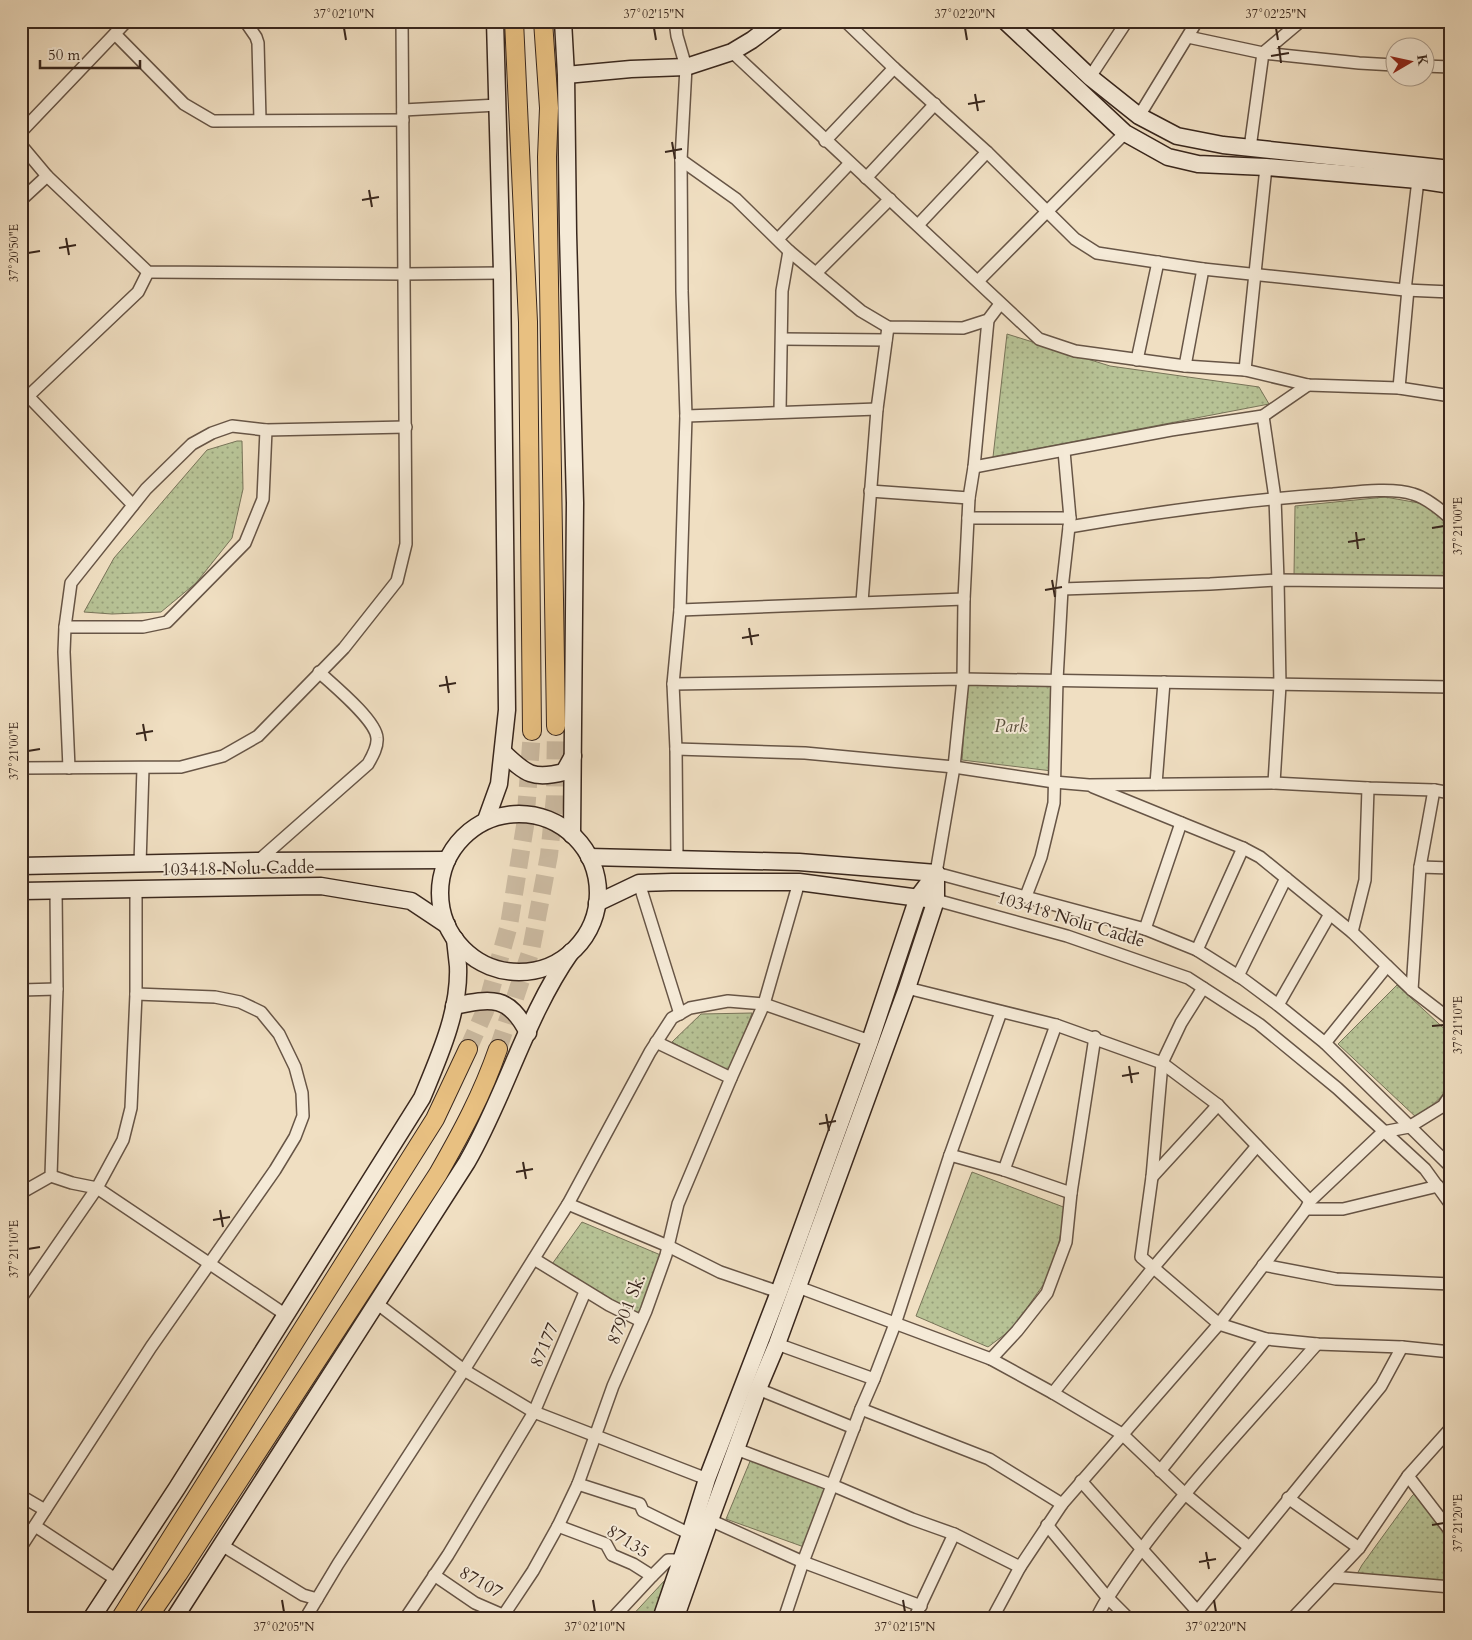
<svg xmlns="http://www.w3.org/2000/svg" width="1472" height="1640" font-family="Cardo,serif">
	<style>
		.grass { fill: url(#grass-dots); stroke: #787459 }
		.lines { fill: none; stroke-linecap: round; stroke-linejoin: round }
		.primary-tunnel { stroke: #cbbaa1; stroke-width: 18; stroke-dasharray: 18 9; stroke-linecap: butt }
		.street-casing { stroke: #675546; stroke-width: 14 }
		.secondary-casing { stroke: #39271d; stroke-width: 19 }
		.primary-casing { stroke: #39271d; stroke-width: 20 }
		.street { stroke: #f5ead7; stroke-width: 11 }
		.secondary { stroke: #f5ead7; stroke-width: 16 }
		.primary { stroke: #e8c081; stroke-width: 18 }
		.ticks { fill: none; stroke: #39271d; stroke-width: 2 }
		.labels { text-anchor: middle; stroke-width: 4; stroke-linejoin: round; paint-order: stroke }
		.park-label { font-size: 18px; font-style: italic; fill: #584e3b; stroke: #f5ead7 }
		.street-label { font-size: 18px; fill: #39271d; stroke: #f5ead7 }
		.neatline { fill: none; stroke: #39271d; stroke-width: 2 }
		.ticks-label { font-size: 12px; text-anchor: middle; fill: #39271d }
	</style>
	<defs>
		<pattern id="grass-dots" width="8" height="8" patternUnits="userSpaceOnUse" patternTransform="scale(1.25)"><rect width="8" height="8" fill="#b7c295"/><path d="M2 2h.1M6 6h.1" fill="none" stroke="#969e79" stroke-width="1.8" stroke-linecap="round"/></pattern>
	</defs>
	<rect width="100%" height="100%" fill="#f0dfc2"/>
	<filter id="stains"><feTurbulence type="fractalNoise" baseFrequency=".004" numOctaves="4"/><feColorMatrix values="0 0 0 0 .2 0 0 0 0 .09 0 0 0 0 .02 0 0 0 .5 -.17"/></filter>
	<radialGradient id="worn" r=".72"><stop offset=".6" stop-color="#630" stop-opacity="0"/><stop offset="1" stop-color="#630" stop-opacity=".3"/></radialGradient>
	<g class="grass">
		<path d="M 1007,334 L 1110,366 L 1259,387 L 1269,404 L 993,457 Z"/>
		<path d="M 237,441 L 242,441 L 243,489 L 232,538 L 196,583 L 161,612 L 112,614 L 84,612 L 114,558 L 207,450 Z"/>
		<path d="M 1385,497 L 1425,504 L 1451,525 L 1451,573 L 1446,576 L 1294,575 L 1295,506 Z"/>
		<path d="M 967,684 L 1054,686 L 1052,771 L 962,760 Z"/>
		<path d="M 1397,985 L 1451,1035 L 1451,1071 L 1447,1091 L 1418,1119 L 1338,1044 Z"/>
		<path d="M 752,1013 L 730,1074 L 672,1042 L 701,1014 Z"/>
		<path d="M 972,1172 L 1066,1208 L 1053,1271 L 1012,1329 L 988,1347 L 916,1316 Z"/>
		<path d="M 582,1222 L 663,1256 L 640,1316 L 550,1267 Z"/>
		<path d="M 751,1459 L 826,1488 L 804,1547 L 726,1519 Z"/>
		<path d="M 1417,1491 L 1451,1537 L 1451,1582 L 1357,1574 L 1362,1565 L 1412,1496 Z"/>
		<path d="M 665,1580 L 653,1619 L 629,1619 Z"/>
	</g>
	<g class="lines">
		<g class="primary-tunnel">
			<path d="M 468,1049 L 485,1011 L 509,925 L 525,826 L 532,731"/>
			<path d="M 498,1049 L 531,950 L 549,855 L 555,797 L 556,726"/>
		</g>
		<defs>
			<g id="street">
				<path d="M 245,21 L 256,37 L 258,43 L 260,120"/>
				<path d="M 675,21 L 677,36 L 686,67 L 681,160 L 682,291 L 686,416 L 680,610 L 673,684 L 676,749 L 677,858"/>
				<path d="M 845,21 L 894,68 L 987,152 L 1075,239 L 1097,253 L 1203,269 L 1405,290 L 1451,292"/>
				<path d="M 115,34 L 184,104 L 213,121 L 403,120"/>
				<path d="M 1188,37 L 1263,53 L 1359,63 L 1394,65"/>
				<path d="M 732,52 L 1039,339 L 1075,351 L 1185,366 L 1245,370 L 1308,385 L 1399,388 L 1451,396"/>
				<path d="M 1424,66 L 1451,67"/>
				<path d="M 1090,77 L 1127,21"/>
				<path d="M 403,110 L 498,105"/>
				<path d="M 1139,116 L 1197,21"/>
				<path d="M 21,132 L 127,21"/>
				<path d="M 825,141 L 894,68"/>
				<path d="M 21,145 L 47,176 L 148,272 L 403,274 L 502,273"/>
				<path d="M 1250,148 L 1263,53 L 1301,21"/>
				<path d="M 681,160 L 736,199 L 789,251 L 861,311 L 888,327 L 963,328 L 988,320 L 1000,304"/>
				<path d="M 866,178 L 935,104"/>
				<path d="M 21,200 L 47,176"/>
				<path d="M 918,225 L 987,152"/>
				<path d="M 778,239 L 850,163"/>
				<path d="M 816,273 L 890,199"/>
				<path d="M 978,281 L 1125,133"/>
				<path d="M 1405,290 L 1418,180"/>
				<path d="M 988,320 L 974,467 L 969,498 L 964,599 L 963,679 L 954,767 L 936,873 L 1145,929 L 1197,950 L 1243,979 L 1278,1005 L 1325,1043 L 1451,1167"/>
				<path d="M 782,339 L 886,340"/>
				<path d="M 1137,360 L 1158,262"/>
				<path d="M 1185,366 L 1203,269"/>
				<path d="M 1245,370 L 1266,167"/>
				<path d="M 1399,388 L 1408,289"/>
				<path d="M 28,396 L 133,505"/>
				<path d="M 21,403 L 138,292 L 148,272"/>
				<path d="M 780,411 L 782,291 L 789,251"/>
				<path d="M 686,416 L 877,409"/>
				<path d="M 1263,416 L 1275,498 L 1278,580 L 1280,685 L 1274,783"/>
				<path d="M 974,467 L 1171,430 L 1263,416 L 1308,385"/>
				<path d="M 870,491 L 969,498"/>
				<path d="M 968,518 L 1070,518"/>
				<path d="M 1069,527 C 1156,512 1245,500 1333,494 C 1355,492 1393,487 1413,494 C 1427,498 1440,509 1451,519"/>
				<path d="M 1062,589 L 1210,584 L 1278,580 L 1451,582"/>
				<path d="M 862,602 L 877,409 L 888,327"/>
				<path d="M 680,610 L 964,599"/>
				<path d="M 65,627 L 143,627 L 167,622 L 245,543 L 263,499 L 266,430"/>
				<path d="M 673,684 L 963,679 L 1451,687"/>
				<path d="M 676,749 L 805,753 L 954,767 L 1054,782 L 1089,785 L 1274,783 L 1368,788 L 1434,790 L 1451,793"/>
				<path d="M 21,768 L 181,767 L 223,756 L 258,736 L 344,648 L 397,581 L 406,544 L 402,21"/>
				<path d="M 69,768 L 64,652 L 65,627 L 71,583 L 146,489 L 192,444 L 212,433 L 232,426 L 266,430 L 406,427"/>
				<path d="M 1156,784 L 1164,682"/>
				<path d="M 1093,787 L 1243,848 L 1260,857 L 1352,932 L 1412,990 L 1451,1020"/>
				<path d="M 258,861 L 368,764 C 372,757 378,747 377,738 C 376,720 333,685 319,672"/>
				<path d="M 140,864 L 143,768"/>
				<path d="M 1420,867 L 1451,868"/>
				<path d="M 639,883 L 680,1014"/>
				<path d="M 1026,896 L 1041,857 L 1054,803 L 1057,680 L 1062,589 L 1070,518 L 1064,451"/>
				<path d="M 936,900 L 1067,936 L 1188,978 L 1259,1024 L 1337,1088 L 1425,1169 L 1451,1205"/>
				<path d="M 1145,929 L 1181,823"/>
				<path d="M 1352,932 L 1365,880 L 1368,788"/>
				<path d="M 1197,950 L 1243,848"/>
				<path d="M 1238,976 L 1286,878"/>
				<path d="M 907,988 L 1056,1025 L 1162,1063 L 1218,1105 L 1310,1201"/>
				<path d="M 1203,988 L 1181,1023 L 1162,1063 L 1152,1177 L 1141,1257 L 1219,1324 L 1266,1339 L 1317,1344 L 1402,1347 L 1451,1352"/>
				<path d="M 21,990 L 57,989"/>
				<path d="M 1412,990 L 1420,867 L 1434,790"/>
				<path d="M 1278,1005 L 1330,914"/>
				<path d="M 656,1042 L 731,1078"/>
				<path d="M 1325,1043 L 1387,966"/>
				<path d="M 950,1155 L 1004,1170 L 1071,1193"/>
				<path d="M 1004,1170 L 1056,1025"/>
				<path d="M 51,1176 L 72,1183 L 97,1188 L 286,1315"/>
				<path d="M 1152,1177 L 1218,1105"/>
				<path d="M 21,1193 L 51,1176 L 57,989 L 56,890"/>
				<path d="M 568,1204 L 668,1246 L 720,1272 L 779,1292"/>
				<path d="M 1306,1209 L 1343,1209 L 1438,1186"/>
				<path d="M 534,1259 L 609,1305 L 641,1321"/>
				<path d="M 1263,1265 L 1336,1279 L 1451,1284"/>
				<path d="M 798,1287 L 991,1359 L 1053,1393 L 1122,1434 L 1185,1494 L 1249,1547"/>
				<path d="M 21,1298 L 97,1188 L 123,1140 L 131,1108 L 136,994 L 136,890"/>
				<path d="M 375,1302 L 464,1370 L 534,1412 L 707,1479"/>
				<path d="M 777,1344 L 874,1379"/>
				<path d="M 991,1359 L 1017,1331 L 1047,1293 L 1066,1242 L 1071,1193 L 1095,1037"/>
				<path d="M 758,1389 L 854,1428"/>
				<path d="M 1053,1393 L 1153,1268 L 1257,1146"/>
				<path d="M 861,1409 L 989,1459 L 1062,1504"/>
				<path d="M 736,1449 L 832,1485 L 912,1519 L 954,1534 L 1020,1567"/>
				<path d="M 1160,1471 L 1266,1339"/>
				<path d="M 1408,1476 L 1451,1532"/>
				<path d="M 1081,1481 L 1197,1611"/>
				<path d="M 578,1484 L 640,1504 L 643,1511 L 690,1534"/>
				<path d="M 21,1496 L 45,1510"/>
				<path d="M 1288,1498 L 1359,1548"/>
				<path d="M 710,1520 L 803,1562 L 921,1606"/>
				<path d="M 1047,1525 L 1107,1597 L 1129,1619"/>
				<path d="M 35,1526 L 117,1580"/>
				<path d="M 558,1526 L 606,1544 L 612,1555 L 633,1564 L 652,1576"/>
				<path d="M 220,1544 L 303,1595 L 317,1599"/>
				<path d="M 21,1547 L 151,1347 L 275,1170 L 295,1137 L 303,1116 L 302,1093 L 295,1067 L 279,1034 L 261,1012 L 240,1002 L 215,997 L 136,994"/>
				<path d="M 434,1575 L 475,1603 L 512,1619"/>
				<path d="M 1332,1577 L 1451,1587"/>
				<path d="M 305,1619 L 338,1564 L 464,1370 L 568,1204 L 650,1052 L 672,1018 L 690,1008 L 728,1001 L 764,1004 L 870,1041"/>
				<path d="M 405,1619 L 448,1555 L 534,1412 L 585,1292"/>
				<path d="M 501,1619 L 533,1571 L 558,1526 L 578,1484 L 613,1386 L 646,1311 L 666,1255 L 678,1204 L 731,1078 L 764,1004 L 799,882"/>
				<path d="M 612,1619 L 652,1576 L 668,1560 L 681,1560"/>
				<path d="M 784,1619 L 803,1562 L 861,1409 L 874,1379 L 895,1324 L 950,1155 L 1001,1012"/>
				<path d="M 914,1619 L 954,1534"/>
				<path d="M 992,1619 L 1020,1567 L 1062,1504 L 1219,1324 L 1306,1209 L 1310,1201 L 1383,1132 L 1409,1127 L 1443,1106 L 1451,1094"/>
				<path d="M 1096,1619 C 1100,1611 1104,1603 1109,1596 C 1168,1505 1246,1425 1317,1344"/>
				<path d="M 1191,1619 L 1381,1386 L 1402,1347"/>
				<path d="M 1292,1619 L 1359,1548 L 1408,1476 L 1451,1428"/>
			</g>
			<g id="secondary">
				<path d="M 563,21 L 566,75 L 568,233 L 575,503 L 572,835"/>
				<path d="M 1005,21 L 1125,133 L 1168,157 L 1198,164 L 1266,167 L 1418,180 L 1451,185"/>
				<path d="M 1031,21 L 1090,77 L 1139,116 L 1177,136 L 1223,145 L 1451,169"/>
				<path d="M 566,75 L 631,69 L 686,67 L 732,52 L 752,40 L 777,21"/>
				<path d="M 504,753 C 526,774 533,780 564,772 L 573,756"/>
				<circle cx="519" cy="893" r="79"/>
				<path d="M 486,820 L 499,784 L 507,710 L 502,273 L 495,21"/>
				<path d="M 589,857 L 799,862 L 936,873"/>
				<path d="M 21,866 L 258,861 L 447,860"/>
				<path d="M 21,891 L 321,886 L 411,901 L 447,925"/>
				<path d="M 597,903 L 639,883 L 672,882 L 799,882 L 927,899"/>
				<path d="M 454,1006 C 492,998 509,995 528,1033"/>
				<path d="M 91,1619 L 177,1488 L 422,1098 C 439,1057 460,1011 458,966 C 457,957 456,948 455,939"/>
				<path d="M 174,1619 L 467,1162 C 506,1094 526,1016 571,952"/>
				<path d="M 661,1619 L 690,1534 L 707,1479 L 779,1292 L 870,1041 L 918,897 L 936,873"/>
				<path d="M 675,1619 L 710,1520 L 758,1389 L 777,1344 L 907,988 L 936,900 L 936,873"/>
			</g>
			<g id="primary">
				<path d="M 514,21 L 528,322 L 532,731"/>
				<path d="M 543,21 L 549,108 L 547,157 L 556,726"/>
				<path d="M 120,1619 L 435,1119 L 468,1049"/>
				<path d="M 147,1619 L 178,1574 L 438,1174 C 462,1132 482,1095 498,1049"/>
			</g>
		</defs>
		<use href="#street" class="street-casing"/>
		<use href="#secondary" class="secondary-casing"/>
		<use href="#primary" class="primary-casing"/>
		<use href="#street" class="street"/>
		<use href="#secondary" class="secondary"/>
		<use href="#primary" class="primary"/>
	</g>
	<path class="ticks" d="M 344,28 L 346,40M 654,28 L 656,40M 965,28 L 967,40M 1276,28 L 1278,40M 1279,46 L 1281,63M 1271,56 L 1289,53M 975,94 L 978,111M 968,104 L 985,101M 672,142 L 675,159M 665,152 L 682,149M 369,190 L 372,207M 362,200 L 379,197M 66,238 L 69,255M 59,248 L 76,245M 28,253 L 40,251M 1432,528 L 1444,526M 1356,532 L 1358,549M 1348,542 L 1365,539M 1052,580 L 1055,597M 1045,590 L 1062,587M 749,628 L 752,645M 742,638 L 759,635M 446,676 L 449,693M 439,686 L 456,683M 143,724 L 146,741M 136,734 L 153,731M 28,751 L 40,749M 1432,1026 L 1444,1025M 1129,1066 L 1132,1083M 1122,1076 L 1139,1073M 826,1114 L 829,1131M 819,1124 L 836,1121M 523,1162 L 526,1179M 516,1172 L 533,1169M 220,1210 L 223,1227M 213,1220 L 230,1217M 28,1249 L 40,1247M 1432,1525 L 1444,1523M 1206,1552 L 1209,1569M 1199,1562 L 1216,1559M 282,1600 L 284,1612M 593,1600 L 595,1612M 903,1600 L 905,1612M 1214,1600 L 1216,1612"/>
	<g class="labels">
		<g class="park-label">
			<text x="1011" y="732">Park</text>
		</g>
		<g class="street-label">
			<text transform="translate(238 868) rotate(-1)" y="6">103418 Nolu Cadde</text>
			<text transform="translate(1071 919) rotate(17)" y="6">103418 Nolu Cadde</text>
			<text transform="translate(626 1309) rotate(-68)" y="6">87901 Sk.</text>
			<text transform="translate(544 1345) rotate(-67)" y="6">87177</text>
			<text transform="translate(628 1541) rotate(32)" y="6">87135</text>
			<text transform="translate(481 1582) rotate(29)" y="6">87107</text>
		</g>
	</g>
	<rect width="1472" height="1640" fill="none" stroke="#f0dfc2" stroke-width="55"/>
	<g transform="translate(1410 62) rotate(81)"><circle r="24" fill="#f5ead7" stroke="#aa9c8d"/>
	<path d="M0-4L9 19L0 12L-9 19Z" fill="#8f2418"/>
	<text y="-8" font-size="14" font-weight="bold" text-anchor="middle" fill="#39271d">K</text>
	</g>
	<path d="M40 60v8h100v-8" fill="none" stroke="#39271d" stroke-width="2.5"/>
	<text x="48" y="60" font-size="15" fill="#39271d" stroke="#f5ead7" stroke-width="4" paint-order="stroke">50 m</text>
	<rect x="28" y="28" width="1416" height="1584" class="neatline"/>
	<g class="ticks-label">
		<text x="344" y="18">37°02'10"N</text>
		<text x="654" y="18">37°02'15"N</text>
		<text x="965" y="18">37°02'20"N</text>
		<text x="1276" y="18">37°02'25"N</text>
		<text transform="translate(14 253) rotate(-90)" y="4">37°20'50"E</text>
		<text transform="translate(1458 526) rotate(-90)" y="4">37°21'00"E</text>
		<text transform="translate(14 751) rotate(-90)" y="4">37°21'00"E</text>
		<text transform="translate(1458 1025) rotate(-90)" y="4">37°21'10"E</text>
		<text transform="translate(14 1249) rotate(-90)" y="4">37°21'10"E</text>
		<text transform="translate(1458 1523) rotate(-90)" y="4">37°21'20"E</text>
		<text x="284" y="1631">37°02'05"N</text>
		<text x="595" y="1631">37°02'10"N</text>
		<text x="905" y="1631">37°02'15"N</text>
		<text x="1216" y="1631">37°02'20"N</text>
	</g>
	<rect width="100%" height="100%" filter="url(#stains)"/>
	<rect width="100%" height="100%" fill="url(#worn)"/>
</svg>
